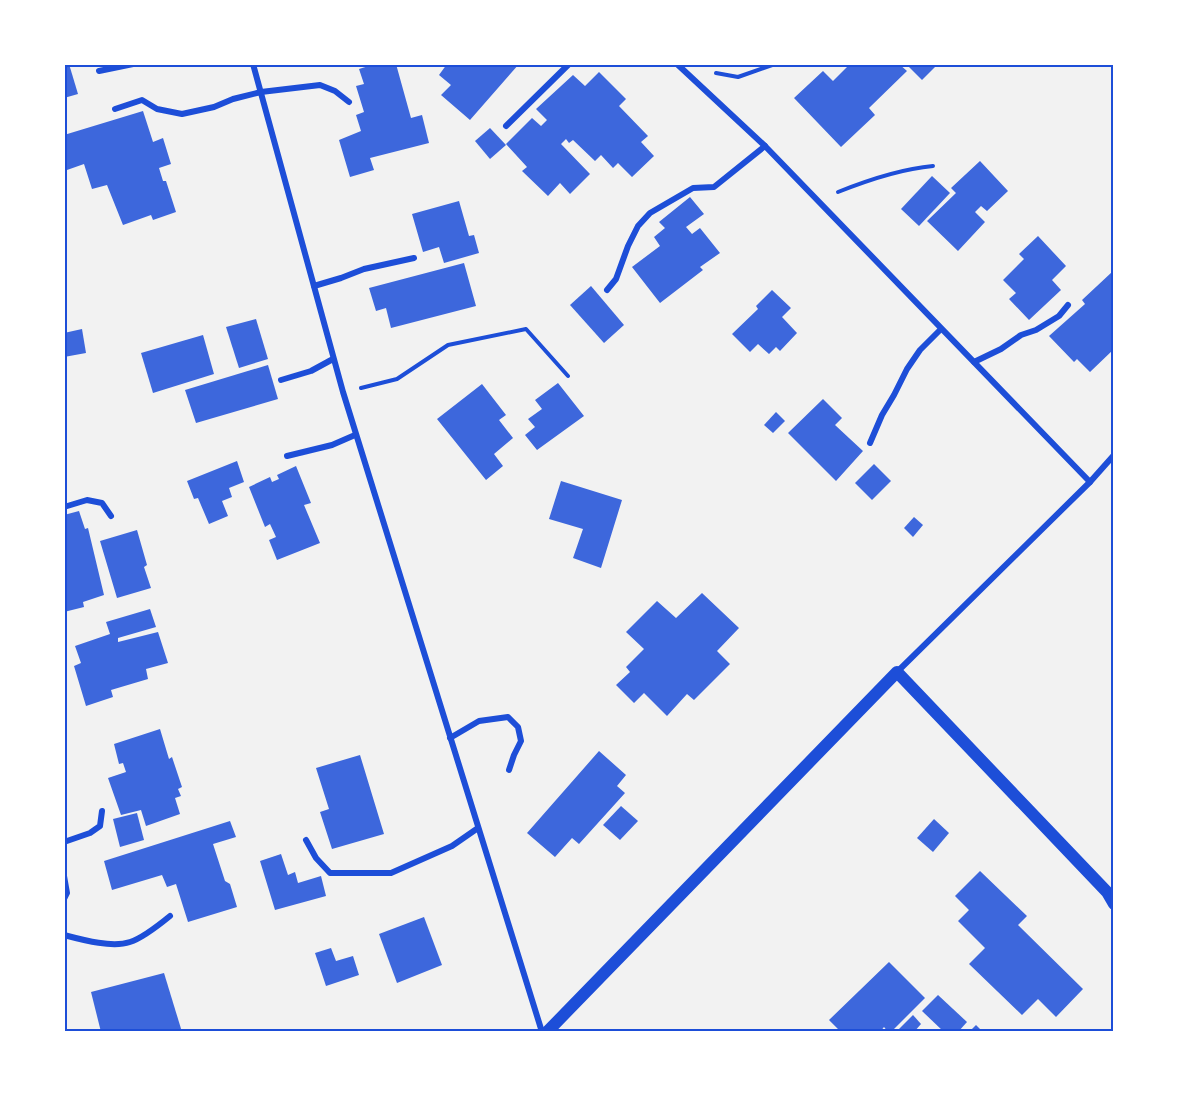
<svg xmlns="http://www.w3.org/2000/svg" width="1178" height="1096" font-family="Barlow,sans-serif">
	<style>
		.building { fill: #3d67dc }
		.lines { fill: none; stroke-linecap: round; stroke-linejoin: round }
		.path { stroke: #1d4ed8; stroke-width: 4 }
		.minor { stroke: #1d4ed8; stroke-width: 6 }
		.secondary { stroke: #1d4ed8; stroke-width: 12 }
		.neatline { fill: none; stroke: #1d4ed8; stroke-width: 2 }
	</style>
	<rect width="100%" height="100%" fill="#f2f2f2"/>
	<g class="building">
		<path d="M 64,64 L 69,64 L 78,94 L 64,98 Z"/>
		<path d="M 375,64 L 396,64 L 411,118 L 422,115 L 429,143 L 370,158 L 374,170 L 350,177 L 339,140 L 361,131 L 356,115 L 364,112 L 356,86 L 364,84 L 359,69 Z"/>
		<path d="M 447,64 L 519,64 L 470,120 L 441,95 L 451,85 L 439,75 Z"/>
		<path d="M 850,64 L 899,64 L 907,71 L 869,108 L 875,115 L 841,147 L 794,98 L 823,71 L 833,81 Z"/>
		<path d="M 906,64 L 938,64 L 922,80 Z"/>
		<path d="M 599,72 L 626,99 L 619,106 L 648,136 L 641,142 L 654,156 L 632,177 L 618,163 L 613,168 L 601,155 L 595,161 L 573,140 L 569,143 L 566,139 L 561,144 L 590,174 L 570,194 L 560,183 L 548,196 L 522,171 L 527,167 L 506,144 L 532,118 L 541,126 L 547,120 L 536,109 L 573,75 L 585,86 Z"/>
		<path d="M 143,111 L 153,142 L 163,138 L 171,164 L 159,168 L 163,181 L 166,181 L 176,212 L 153,220 L 151,215 L 123,225 L 107,185 L 92,189 L 84,164 L 67,170 L 64,164 L 64,135 Z"/>
		<path d="M 490,128 L 506,145 L 490,159 L 475,141 Z"/>
		<path d="M 980,161 L 1008,191 L 987,211 L 981,206 L 975,212 L 985,222 L 958,251 L 927,221 L 956,193 L 951,188 Z"/>
		<path d="M 932,176 L 950,193 L 919,226 L 901,209 Z"/>
		<path d="M 690,197 L 704,214 L 686,227 L 692,234 L 700,228 L 720,253 L 700,267 L 703,270 L 660,303 L 632,267 L 660,246 L 654,237 L 665,228 L 659,222 Z"/>
		<path d="M 459,201 L 469,236 L 474,235 L 479,253 L 444,263 L 439,247 L 423,252 L 412,214 Z"/>
		<path d="M 1038,236 L 1066,266 L 1052,280 L 1061,290 L 1029,320 L 1009,299 L 1016,293 L 1003,280 L 1024,259 L 1019,254 Z"/>
		<path d="M 464,263 L 476,306 L 391,328 L 386,308 L 376,311 L 369,288 Z"/>
		<path d="M 1112,272 L 1114,274 L 1114,349 L 1090,372 L 1077,359 L 1074,362 L 1049,336 L 1085,304 L 1082,300 Z"/>
		<path d="M 591,286 L 624,325 L 604,343 L 570,305 Z"/>
		<path d="M 772,290 L 791,308 L 782,317 L 797,333 L 780,351 L 776,347 L 769,354 L 758,344 L 750,352 L 732,334 L 758,309 L 756,306 Z"/>
		<path d="M 256,319 L 268,359 L 239,368 L 226,327 Z"/>
		<path d="M 82,329 L 86,353 L 64,357 L 64,333 Z"/>
		<path d="M 203,335 L 214,374 L 153,393 L 141,353 Z"/>
		<path d="M 268,365 L 278,399 L 196,423 L 185,390 Z"/>
		<path d="M 558,383 L 584,416 L 537,450 L 525,435 L 535,427 L 528,419 L 542,409 L 535,400 Z"/>
		<path d="M 482,384 L 506,415 L 499,420 L 513,438 L 494,454 L 503,466 L 486,480 L 437,419 Z"/>
		<path d="M 823,399 L 842,418 L 835,425 L 863,451 L 836,481 L 788,433 Z"/>
		<path d="M 776,412 L 785,421 L 773,433 L 764,425 Z"/>
		<path d="M 237,461 L 244,482 L 229,488 L 232,497 L 222,501 L 228,516 L 209,524 L 198,498 L 194,499 L 187,481 Z"/>
		<path d="M 874,464 L 891,481 L 872,500 L 855,483 Z"/>
		<path d="M 296,466 L 311,503 L 304,505 L 320,543 L 277,560 L 269,540 L 276,537 L 270,524 L 265,527 L 249,487 L 270,477 L 272,482 L 279,479 L 277,475 Z"/>
		<path d="M 561,481 L 622,500 L 601,568 L 573,558 L 583,529 L 549,519 Z"/>
		<path d="M 79,511 L 85,529 L 88,528 L 104,595 L 83,602 L 84,607 L 64,612 L 64,515 Z"/>
		<path d="M 914,517 L 923,525 L 913,537 L 904,528 Z"/>
		<path d="M 137,530 L 147,565 L 144,567 L 151,588 L 117,598 L 100,541 Z"/>
		<path d="M 702,593 L 739,628 L 717,651 L 730,664 L 694,700 L 687,694 L 667,716 L 644,693 L 634,703 L 616,685 L 630,672 L 626,667 L 644,649 L 626,632 L 657,601 L 676,618 Z"/>
		<path d="M 150,609 L 156,627 L 118,638 L 118,642 L 158,632 L 168,663 L 146,669 L 148,679 L 111,690 L 113,697 L 86,706 L 74,666 L 81,663 L 75,646 L 110,634 L 106,622 Z"/>
		<path d="M 160,729 L 169,759 L 172,757 L 182,787 L 178,789 L 181,796 L 175,798 L 180,814 L 146,826 L 141,810 L 121,815 L 108,778 L 126,772 L 123,763 L 119,764 L 114,744 Z"/>
		<path d="M 599,751 L 626,775 L 617,786 L 625,793 L 579,844 L 572,838 L 555,857 L 527,833 Z"/>
		<path d="M 360,755 L 384,834 L 332,849 L 320,812 L 329,809 L 316,768 Z"/>
		<path d="M 621,806 L 638,821 L 620,840 L 603,825 Z"/>
		<path d="M 137,813 L 144,840 L 120,847 L 113,819 Z"/>
		<path d="M 934,819 L 949,833 L 933,852 L 917,838 Z"/>
		<path d="M 230,821 L 236,837 L 213,844 L 225,881 L 230,884 L 237,907 L 188,922 L 176,884 L 167,887 L 162,875 L 112,890 L 104,861 Z"/>
		<path d="M 281,854 L 288,875 L 295,872 L 298,883 L 321,876 L 326,896 L 275,910 L 260,861 Z"/>
		<path d="M 980,871 L 1027,916 L 1018,925 L 1083,989 L 1056,1017 L 1038,999 L 1022,1015 L 969,964 L 985,948 L 958,921 L 969,910 L 955,896 Z"/>
		<path d="M 424,917 L 442,965 L 397,983 L 379,934 Z"/>
		<path d="M 331,948 L 336,961 L 353,956 L 359,975 L 326,986 L 315,953 Z"/>
		<path d="M 889,962 L 925,998 L 891,1032 L 888,1032 L 884,1027 L 880,1032 L 841,1032 L 829,1020 Z"/>
		<path d="M 164,973 L 182,1032 L 101,1032 L 91,992 Z"/>
		<path d="M 938,995 L 967,1022 L 958,1032 L 944,1032 L 922,1011 Z"/>
		<path d="M 913,1015 L 921,1024 L 914,1032 L 900,1032 L 898,1030 Z"/>
		<path d="M 976,1025 L 983,1032 L 969,1032 Z"/>
	</g>
	<g class="lines">
		<g class="path">
			<path d="M 716,73 L 738,77 L 775,64"/>
			<path d="M 838,192 C 868,180 900,169 933,166"/>
			<path d="M 361,388 L 397,379 L 448,345 L 526,329 L 568,376"/>
		</g>
		<g class="minor">
			<path d="M 253,64 L 343,392 L 542,1032"/>
			<path d="M 677,64 L 765,146 L 1090,482"/>
			<path d="M 99,71 L 133,64"/>
			<path d="M 115,109 L 142,100 L 157,109 L 182,114 L 214,107 L 233,99 L 261,92 L 320,85 L 335,91 L 349,102"/>
			<path d="M 506,126 L 569,64"/>
			<path d="M 314,286 L 341,278 L 364,269 L 414,258"/>
			<path d="M 607,290 L 616,279 L 628,246 L 638,226 L 650,213 L 693,188 L 714,187 L 765,146"/>
			<path d="M 974,362 L 1001,349 L 1021,335 L 1036,330 L 1059,316 L 1068,305"/>
			<path d="M 281,380 L 311,371 L 333,359"/>
			<path d="M 870,443 L 882,415 L 894,395 L 907,369 L 920,350 L 941,329"/>
			<path d="M 287,456 L 332,445 L 355,435"/>
			<path d="M 64,507 L 87,500 L 102,503 L 111,516"/>
			<path d="M 897,672 L 1090,482 L 1114,455"/>
			<path d="M 450,738 L 479,721 L 508,717 L 518,727 L 521,741 L 514,755 L 509,770"/>
			<path d="M 306,840 L 316,858 L 330,873 L 391,873 L 452,846 L 478,828"/>
			<path d="M 64,842 L 90,833 L 100,826 L 102,811"/>
			<path d="M 64,876 L 67,893 L 64,899"/>
			<path d="M 64,935 C 83,940 112,948 130,942 C 143,938 159,925 170,916"/>
		</g>
		<path class="secondary" d="M 547,1032 L 897,672 L 1107,892 L 1114,904"/>
	</g>
	<rect width="1178" height="1096" fill="none" stroke="#ffffff" stroke-width="132"/>
	<rect x="66" y="66" width="1046" height="964" class="neatline"/>
</svg>
